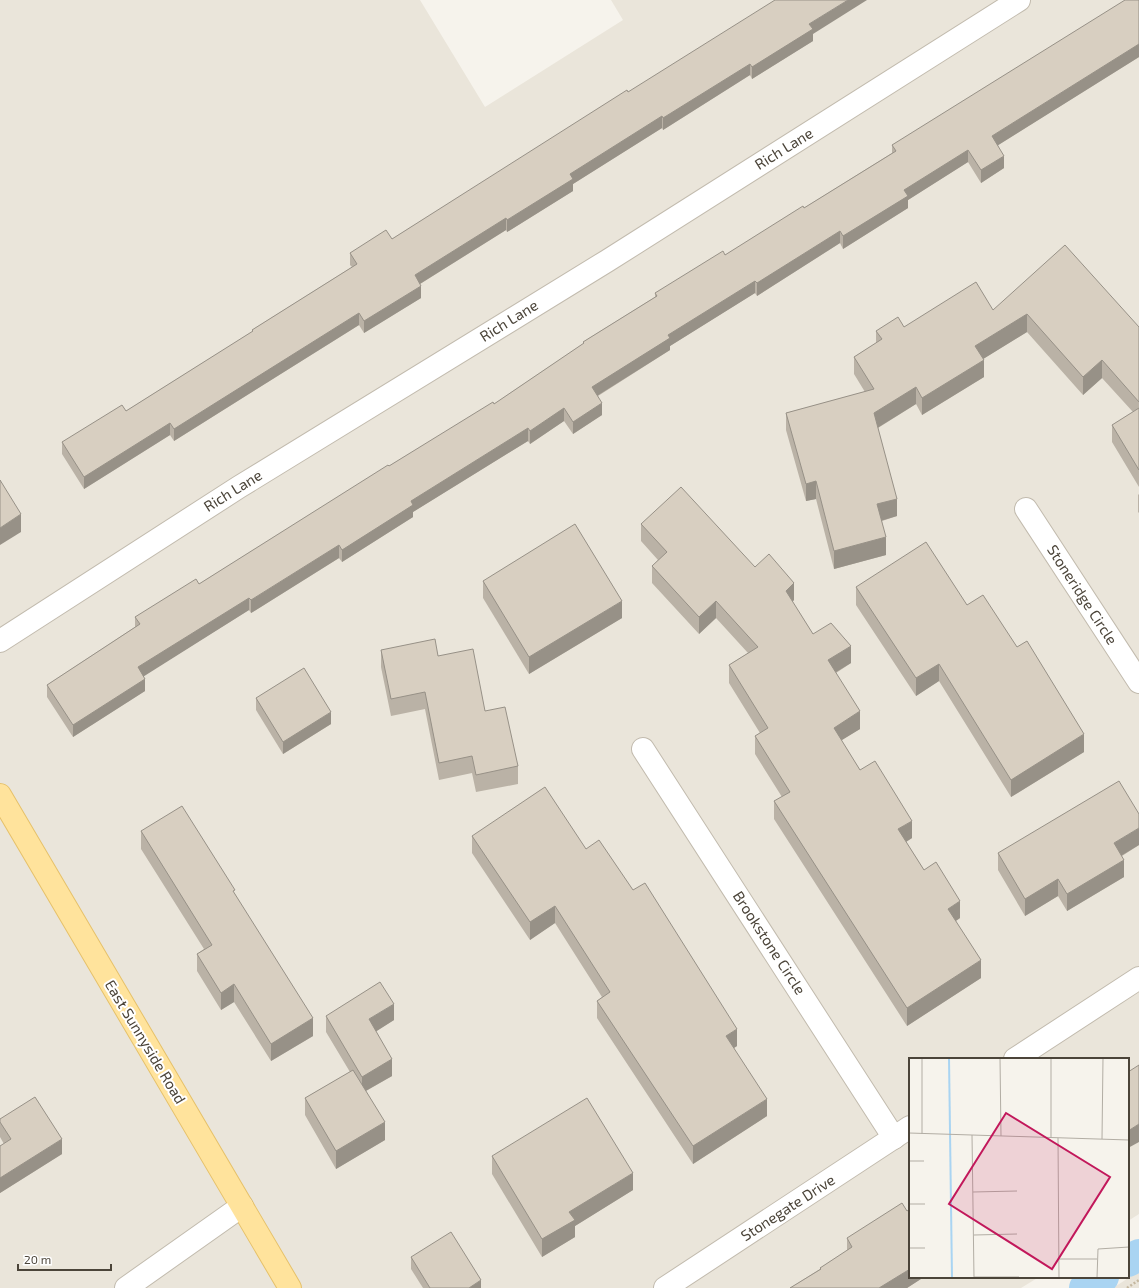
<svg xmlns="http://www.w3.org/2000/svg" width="1139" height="1288" font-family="'Exo 2',sans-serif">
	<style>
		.residential { fill: #eae5da }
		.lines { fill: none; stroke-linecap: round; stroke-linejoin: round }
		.canal { stroke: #a9d4f2; stroke-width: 32 }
		.minor-casing { stroke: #c2bbae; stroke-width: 24 }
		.major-casing { stroke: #e6c16a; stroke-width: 24 }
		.path { stroke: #c4b79f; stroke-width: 2.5; stroke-dasharray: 2 2; stroke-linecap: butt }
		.minor { stroke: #fff; stroke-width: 22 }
		.major { stroke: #ffe39c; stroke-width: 22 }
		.wall { fill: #bab2a6 }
		.shaded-wall { fill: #979187 }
		.building { fill: #d8cfc1; stroke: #979187 }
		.labels { text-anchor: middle; stroke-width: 4; stroke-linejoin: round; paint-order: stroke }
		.street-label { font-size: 15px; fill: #4b4439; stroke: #fff }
		.inset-river { fill: none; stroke: #a9d4f2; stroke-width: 2 }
		.inset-road { fill: none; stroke: #b2ada4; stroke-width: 1 }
		.view { fill: #c2185b; fill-opacity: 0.15; stroke: #c2185b; stroke-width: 2 }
		.inset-edge { fill: none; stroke: #4b4439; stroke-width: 2 }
	</style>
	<rect width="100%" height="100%" fill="#f6f3ec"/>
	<g class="residential">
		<path d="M 0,0 L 420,0 L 485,107 L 623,20 L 611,0 L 1139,0 L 1139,1214 L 1128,1221 L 1128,1059 L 910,1059 L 910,1277 L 1039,1277 L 1021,1288 L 0,1288 Z"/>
		<path d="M 1139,1271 L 1139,1288 L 1113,1288 Z"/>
	</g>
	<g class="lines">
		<g class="canal">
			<path d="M 1128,1261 L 1139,1255"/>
			<path d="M 1085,1288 L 1103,1277"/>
		</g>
		<defs>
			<g id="minor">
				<path d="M 1026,509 L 1139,682"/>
				<path d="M 0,641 L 239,487 L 607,261 L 1019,0"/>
				<path d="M 643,749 L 894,1138"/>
				<path d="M 1015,1059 L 1139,978"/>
				<path d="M 126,1288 L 242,1206"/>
				<path d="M 665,1288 L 910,1127"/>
			</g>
			<path id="major" d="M 0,795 L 290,1288"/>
		</defs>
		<use href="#minor" class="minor-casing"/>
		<use href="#major" class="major-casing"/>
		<path class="path" d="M 1127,1288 L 1139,1280"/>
		<use href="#minor" class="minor"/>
		<use href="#major" class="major"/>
	</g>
	<g class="wall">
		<path d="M 1139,0 L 1139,57 L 998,145 L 1004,168 L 981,183 L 968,162 L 908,200 L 908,208 L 843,249 L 840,243 L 757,296 L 755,293 L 670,346 L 670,350 L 598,396 L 602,415 L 573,434 L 564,421 L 530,444 L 528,441 L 413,512 L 413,517 L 342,562 L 339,558 L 251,613 L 249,610 L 143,676 L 145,691 L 73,737 L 47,697 L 47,685 L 135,627 L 135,617 L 199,584 L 389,466 L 494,404 L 583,344 L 583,342 L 655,297 L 655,293 L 725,255 L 804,208 L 892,153 L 892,145 Z"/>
		<path d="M 813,34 L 813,41 L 752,79 L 750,75 L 663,130 L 662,128 L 573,184 L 573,191 L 507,232 L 506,230 L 420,284 L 421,298 L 364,333 L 359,325 L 174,441 L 170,435 L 84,489 L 62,454 L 62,442 L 126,411 L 252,332 L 252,330 L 352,267 L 350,265 L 350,253 L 392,239 L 628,92 Z"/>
		<path d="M 993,310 L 1139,327 L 1139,487 L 1112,442 L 1112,425 L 1133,412 L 1102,378 L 1083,395 L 1027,332 L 983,359 L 984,377 L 922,415 L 916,404 L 878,428 L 897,516 L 882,521 L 886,555 L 834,569 L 816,499 L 806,501 L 786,430 L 786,413 L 865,392 L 854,374 L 854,357 L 876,343 L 876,331 L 904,327 Z"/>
		<path d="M 1139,494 L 1139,513 L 1138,512 L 1138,495 Z"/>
		<path d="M 641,524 L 755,567 L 794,600 L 792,602 L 813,634 L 851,663 L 836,673 L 860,729 L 841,740 L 860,770 L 912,838 L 906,842 L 924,870 L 960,918 L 956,921 L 981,978 L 907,1026 L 774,819 L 774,801 L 782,797 L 755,754 L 755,736 L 760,733 L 729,683 L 729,665 L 748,653 L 716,618 L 699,634 L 652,583 L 652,566 L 658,560 L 641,541 Z"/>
		<path d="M 483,581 L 622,618 L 529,674 L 483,598 Z"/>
		<path d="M 856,587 L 967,605 L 1084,752 L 1011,797 L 939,681 L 916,696 L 856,605 Z"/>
		<path d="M 381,650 L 438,656 L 485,711 L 518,766 L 518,784 L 476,792 L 472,773 L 439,780 L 425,709 L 391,716 L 381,667 Z"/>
		<path d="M 256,698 L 331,724 L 283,754 L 256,710 Z"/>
		<path d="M 141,831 L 235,894 L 313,1036 L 271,1061 L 234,1002 L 221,1010 L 197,971 L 197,954 L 204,949 L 141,849 Z"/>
		<path d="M 472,836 L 586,849 L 737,1046 L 734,1048 L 767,1116 L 693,1164 L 597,1018 L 597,1001 L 602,997 L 555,923 L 530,940 L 472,853 Z"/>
		<path d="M 1139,845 L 1122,856 L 1124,877 L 1067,911 L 1058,896 L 1025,916 L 998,870 L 998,853 Z"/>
		<path d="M 326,1016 L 394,1020 L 376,1031 L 392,1076 L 366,1091 L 385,1140 L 336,1169 L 305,1115 L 305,1098 L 350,1072 L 326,1032 Z"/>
		<path d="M 0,1119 L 62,1154 L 0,1193 L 0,1146 L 4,1144 L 0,1137 Z"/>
		<path d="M 492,1156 L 633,1190 L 575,1226 L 575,1237 L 542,1257 L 492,1174 Z"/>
		<path d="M 847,1238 L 910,1277 L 924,1277 L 907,1288 L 790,1288 L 820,1269 L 820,1268 L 847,1251 Z"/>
		<path d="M 411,1257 L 481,1288 L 423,1288 L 411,1269 Z"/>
	</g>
	<g class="shaded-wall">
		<path d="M 848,0 L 867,0 L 813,34 L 813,41 L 752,79 L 752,67 L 809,24 Z"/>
		<path d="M 1139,44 L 1139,57 L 992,149 L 992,136 Z"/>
		<path d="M 750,64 L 750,75 L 663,130 L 663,118 Z"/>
		<path d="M 662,116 L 662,128 L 573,184 L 573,191 L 507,232 L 507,220 L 570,174 Z"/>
		<path d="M 968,150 L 968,162 L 908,200 L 908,208 L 843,249 L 843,236 L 904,190 Z"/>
		<path d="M 1004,156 L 1004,168 L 981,183 L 981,170 Z"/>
		<path d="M 506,218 L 506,230 L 415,287 L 415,275 Z"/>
		<path d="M 840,231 L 840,243 L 757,296 L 757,283 Z"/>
		<path d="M 755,281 L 755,293 L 670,346 L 670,350 L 592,399 L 592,387 L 668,335 Z"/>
		<path d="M 421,286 L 421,298 L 364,333 L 364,321 Z"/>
		<path d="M 359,313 L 359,325 L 174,441 L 174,429 Z"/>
		<path d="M 1027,314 L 1027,332 L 975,364 L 975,346 Z"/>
		<path d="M 984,360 L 984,377 L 922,415 L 922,398 Z"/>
		<path d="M 1102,360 L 1102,378 L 1083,395 L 1083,377 Z"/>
		<path d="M 916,387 L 916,404 L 874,430 L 874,413 Z"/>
		<path d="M 602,403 L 602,415 L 573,434 L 573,422 Z"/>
		<path d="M 564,408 L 564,421 L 530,444 L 530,431 Z"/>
		<path d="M 170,423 L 170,435 L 84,489 L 84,477 Z"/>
		<path d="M 528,428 L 528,441 L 413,512 L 413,517 L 342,562 L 342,550 L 411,501 Z"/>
		<path d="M 816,481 L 816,499 L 806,501 L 806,484 Z"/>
		<path d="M 897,499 L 897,516 L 877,522 L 877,504 Z"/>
		<path d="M 21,514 L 21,532 L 0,545 L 0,528 Z"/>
		<path d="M 886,537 L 886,555 L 834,569 L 834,551 Z"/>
		<path d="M 339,545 L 339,558 L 251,613 L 251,600 Z"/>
		<path d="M 794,583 L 794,600 L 786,608 L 786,591 Z"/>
		<path d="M 249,598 L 249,610 L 138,680 L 138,667 Z"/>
		<path d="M 622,601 L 622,618 L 529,674 L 529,657 Z"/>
		<path d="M 716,601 L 716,618 L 699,634 L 699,617 Z"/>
		<path d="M 851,646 L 851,663 L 828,677 L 828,660 Z"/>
		<path d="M 939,664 L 939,681 L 916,696 L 916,678 Z"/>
		<path d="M 145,679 L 145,691 L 73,737 L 73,725 Z"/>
		<path d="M 860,711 L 860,729 L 834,745 L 834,728 Z"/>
		<path d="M 331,712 L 331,724 L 283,754 L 283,742 Z"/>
		<path d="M 1084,734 L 1084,752 L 1011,797 L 1011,780 Z"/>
		<path d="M 912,821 L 912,838 L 898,847 L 898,829 Z"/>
		<path d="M 1139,828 L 1139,845 L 1114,860 L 1114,843 Z"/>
		<path d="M 1124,860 L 1124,877 L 1067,911 L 1067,894 Z"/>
		<path d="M 1058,879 L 1058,896 L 1025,916 L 1025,899 Z"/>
		<path d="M 960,901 L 960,918 L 948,926 L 948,909 Z"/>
		<path d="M 555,906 L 555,923 L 530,940 L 530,922 Z"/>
		<path d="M 981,960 L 981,978 L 907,1026 L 907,1008 Z"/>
		<path d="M 234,984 L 234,1002 L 221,1010 L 221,993 Z"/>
		<path d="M 394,1004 L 394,1020 L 369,1036 L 369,1019 Z"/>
		<path d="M 313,1018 L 313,1036 L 271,1061 L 271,1044 Z"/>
		<path d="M 737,1029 L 737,1046 L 726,1053 L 726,1036 Z"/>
		<path d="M 392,1059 L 392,1076 L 362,1093 L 362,1077 Z"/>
		<path d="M 767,1099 L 767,1116 L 693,1164 L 693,1146 Z"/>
		<path d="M 385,1122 L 385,1140 L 336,1169 L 336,1151 Z"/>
		<path d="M 1139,1124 L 1139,1142 L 1128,1148 L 1128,1131 Z"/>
		<path d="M 62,1139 L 62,1154 L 0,1193 L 0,1178 Z"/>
		<path d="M 633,1173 L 633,1190 L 575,1226 L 575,1237 L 542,1257 L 542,1239 L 569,1212 Z"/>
		<path d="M 910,1269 L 910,1277 L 924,1277 L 907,1288 L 879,1288 Z"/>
		<path d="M 481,1280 L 481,1288 L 469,1288 Z"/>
	</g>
	<g class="building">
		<path d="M 775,0 L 848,0 L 809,24 L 813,29 L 752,67 L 750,64 L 663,118 L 662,116 L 570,174 L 573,179 L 507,220 L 506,218 L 415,275 L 421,286 L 364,321 L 359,313 L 174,429 L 170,423 L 84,477 L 62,442 L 122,405 L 126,411 L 253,331 L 252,330 L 357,264 L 350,253 L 386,230 L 392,239 L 627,90 L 628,92 Z"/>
		<path d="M 1125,0 L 1139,0 L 1139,44 L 992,136 L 1004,156 L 981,170 L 968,150 L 904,190 L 908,196 L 843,236 L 840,231 L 757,283 L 755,281 L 668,335 L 670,338 L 592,387 L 602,403 L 573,422 L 564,408 L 530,431 L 528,428 L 411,501 L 413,505 L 342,550 L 339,545 L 251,600 L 249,598 L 138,667 L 145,679 L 73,725 L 47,685 L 140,624 L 135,617 L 196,579 L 199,584 L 388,465 L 389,466 L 493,402 L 494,404 L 584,343 L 583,342 L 657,296 L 655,293 L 723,251 L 725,255 L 803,206 L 804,208 L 896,151 L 892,145 Z"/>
		<path d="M 1065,245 L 1139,327 L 1139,402 L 1102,360 L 1083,377 L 1027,314 L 975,346 L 984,360 L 922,398 L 916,387 L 874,413 L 897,499 L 877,504 L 886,537 L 834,551 L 816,481 L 806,484 L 786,413 L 874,389 L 854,357 L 882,339 L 876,331 L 898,317 L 904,327 L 976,282 L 993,310 Z"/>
		<path d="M 1139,408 L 1139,470 L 1112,425 Z"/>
		<path d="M 0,480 L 21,514 L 0,528 Z"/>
		<path d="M 681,487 L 755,567 L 769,554 L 794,583 L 786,591 L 813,634 L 831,623 L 851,646 L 828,660 L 860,711 L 834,728 L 860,770 L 875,761 L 912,821 L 898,829 L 924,870 L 936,862 L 960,901 L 948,909 L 981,960 L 907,1008 L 774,801 L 790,792 L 755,736 L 768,728 L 729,665 L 758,647 L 716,601 L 699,617 L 652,566 L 667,552 L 641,524 Z"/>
		<path d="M 575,524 L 622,601 L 529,657 L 483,581 Z"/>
		<path d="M 926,542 L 967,605 L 983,595 L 1017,647 L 1027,641 L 1084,734 L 1011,780 L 939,664 L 916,678 L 856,587 Z"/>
		<path d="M 435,639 L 438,656 L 473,649 L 485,711 L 505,707 L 518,766 L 476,775 L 472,756 L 439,763 L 425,692 L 391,699 L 381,650 Z"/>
		<path d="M 304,668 L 331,712 L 283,742 L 256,698 Z"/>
		<path d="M 1119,781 L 1139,814 L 1139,828 L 1114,843 L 1124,860 L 1067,894 L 1058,879 L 1025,899 L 998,853 Z"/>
		<path d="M 545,787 L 586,849 L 599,840 L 633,890 L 645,883 L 737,1029 L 726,1036 L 767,1099 L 693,1146 L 597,1001 L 610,992 L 555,906 L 530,922 L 472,836 Z"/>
		<path d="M 182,806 L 235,890 L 233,891 L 313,1018 L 271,1044 L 234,984 L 221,993 L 197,954 L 212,945 L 141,831 Z"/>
		<path d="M 380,982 L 394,1004 L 369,1019 L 392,1059 L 362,1077 L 326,1016 Z"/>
		<path d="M 1139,1065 L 1139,1124 L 1128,1131 L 1128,1072 Z"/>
		<path d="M 353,1070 L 385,1122 L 336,1151 L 305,1098 Z"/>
		<path d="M 35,1097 L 62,1139 L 0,1178 L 0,1146 L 11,1139 L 0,1122 L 0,1119 Z"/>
		<path d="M 587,1098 L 633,1173 L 569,1212 L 575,1220 L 542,1239 L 492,1156 Z"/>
		<path d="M 902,1203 L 907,1211 L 910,1209 L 910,1269 L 879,1288 L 790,1288 L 821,1269 L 820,1268 L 852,1247 L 847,1238 Z"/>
		<path d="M 451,1232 L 481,1280 L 469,1288 L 430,1288 L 411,1257 Z"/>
	</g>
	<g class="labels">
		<g class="street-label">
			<text transform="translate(784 149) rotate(-32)" y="5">Rich Lane</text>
			<text transform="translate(509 321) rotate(-32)" y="5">Rich Lane</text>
			<text transform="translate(233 491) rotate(-32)" y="5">Rich Lane</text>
			<text transform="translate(1082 595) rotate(57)" y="5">Stoneridge Circle</text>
			<text transform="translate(769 943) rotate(57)" y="5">Brookstone Circle</text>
			<text transform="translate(145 1042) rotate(59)" y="5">East Sunnyside Road</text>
			<text transform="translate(788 1208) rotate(-33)" y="5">Stonegate Drive</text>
		</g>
	</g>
	<g transform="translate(909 1058)">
		<rect width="220" height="220" fill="#f6f3ec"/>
		<path class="inset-river" d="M 40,0 L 43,220"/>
		<path class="inset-road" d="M 91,0 L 92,78M 0,75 L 220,82M 13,76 L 13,0M 63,77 L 65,220M 142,79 L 142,0M 149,80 L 150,220M 193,81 L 194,0M 0,103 L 15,103M 64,134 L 108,133M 0,146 L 16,146M 65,177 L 108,176M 0,190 L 16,190M 149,201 L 188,201M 65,219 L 110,219M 188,220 L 189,191 L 220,189"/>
		<path class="view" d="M 97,55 L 201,119 L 143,211 L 40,146 Z"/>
		<rect width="220" height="220" class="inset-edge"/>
	</g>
	<path d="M18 1264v6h93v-6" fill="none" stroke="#4b4439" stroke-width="2"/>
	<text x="24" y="1264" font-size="12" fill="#4b4439" stroke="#ffffff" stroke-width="3" paint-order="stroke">20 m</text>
</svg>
